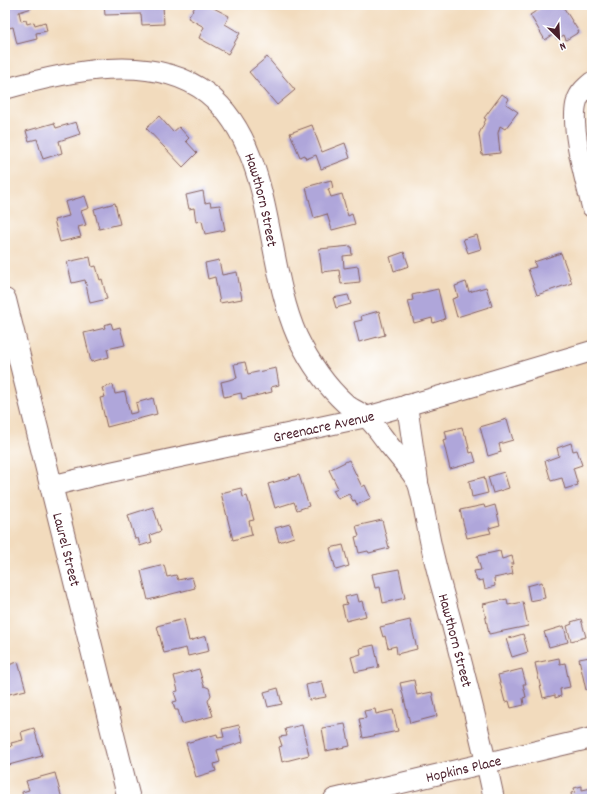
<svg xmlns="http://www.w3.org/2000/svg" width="597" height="804" font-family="Dekko,sans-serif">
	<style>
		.building { fill: #afa6da }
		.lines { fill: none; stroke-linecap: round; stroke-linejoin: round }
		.minor-casing { stroke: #85615e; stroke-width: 22 }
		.tertiary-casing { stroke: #85615e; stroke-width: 24 }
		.minor { stroke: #fff; stroke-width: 20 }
		.tertiary { stroke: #fff; stroke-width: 22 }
		.labels { text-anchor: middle; stroke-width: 3.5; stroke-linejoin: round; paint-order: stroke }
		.street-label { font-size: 15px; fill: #4a1f2b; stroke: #fff }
	</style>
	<rect width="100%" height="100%" fill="#fff"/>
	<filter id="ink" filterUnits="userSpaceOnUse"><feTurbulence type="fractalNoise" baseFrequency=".025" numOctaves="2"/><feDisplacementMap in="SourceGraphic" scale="8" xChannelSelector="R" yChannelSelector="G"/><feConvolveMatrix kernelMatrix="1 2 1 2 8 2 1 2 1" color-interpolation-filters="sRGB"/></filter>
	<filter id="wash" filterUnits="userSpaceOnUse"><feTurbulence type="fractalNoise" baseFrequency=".012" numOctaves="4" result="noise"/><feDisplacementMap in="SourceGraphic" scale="16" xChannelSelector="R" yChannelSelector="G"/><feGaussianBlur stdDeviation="0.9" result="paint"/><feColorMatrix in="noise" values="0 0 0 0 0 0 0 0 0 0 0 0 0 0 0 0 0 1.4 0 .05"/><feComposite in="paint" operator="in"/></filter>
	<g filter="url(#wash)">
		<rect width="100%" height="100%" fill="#f2dbbd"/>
		<g id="blocks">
			<g class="building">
				<path d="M 5,5 L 31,5 L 32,8 L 19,12 L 21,21 L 26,20 L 27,24 L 34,22 L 35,25 L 45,22 L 47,31 L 36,33 L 37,39 L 17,44 L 13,27 L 5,29 Z"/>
				<path d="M 104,5 L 163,5 L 164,24 L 142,25 L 141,14 L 105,15 Z"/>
				<path d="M 196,5 L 208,5 L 229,16 L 225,24 L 240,33 L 228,54 L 199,38 L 204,27 L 188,18 Z"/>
				<path d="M 543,5 L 562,5 L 579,32 L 566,40 L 564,35 L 557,39 L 554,34 L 545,40 L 530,15 L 544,6 Z"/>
				<path d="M 267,57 L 295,90 L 277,105 L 249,72 Z"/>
				<path d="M 502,94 L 509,99 L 506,104 L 518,112 L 505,129 L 500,126 L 498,133 L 500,153 L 482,155 L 479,134 L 486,119 L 484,118 Z"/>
				<path d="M 159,116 L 173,132 L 179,127 L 189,138 L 186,141 L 197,153 L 183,167 L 146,128 Z"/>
				<path d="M 76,122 L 80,134 L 59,141 L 62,153 L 43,159 L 37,139 L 29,141 L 26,131 L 54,123 L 56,128 Z"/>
				<path d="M 312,125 L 322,152 L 345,143 L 350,158 L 321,169 L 316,155 L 306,159 L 305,155 L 300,157 L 290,133 Z"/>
				<path d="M 331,180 L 333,188 L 328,189 L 331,197 L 342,194 L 348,216 L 352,214 L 355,224 L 332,230 L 327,214 L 314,218 L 306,187 Z"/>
				<path d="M 203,191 L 205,203 L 210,202 L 211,206 L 220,205 L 225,230 L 205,234 L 202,221 L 196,222 L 194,208 L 189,209 L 186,195 Z"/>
				<path d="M 85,196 L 89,208 L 81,211 L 86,225 L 78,227 L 81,237 L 60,242 L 54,220 L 69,216 L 65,202 Z"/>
				<path d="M 115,203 L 120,224 L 99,229 L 94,209 Z"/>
				<path d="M 477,235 L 481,249 L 468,253 L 463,239 Z"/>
				<path d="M 351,246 L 352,255 L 343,256 L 344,268 L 358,266 L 360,282 L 341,284 L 339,270 L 322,272 L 319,249 Z"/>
				<path d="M 404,252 L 409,266 L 394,271 L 390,257 Z"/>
				<path d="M 561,253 L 572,283 L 537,295 L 528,269 L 536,267 L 534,262 Z"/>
				<path d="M 90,257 L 92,267 L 96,266 L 100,280 L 102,279 L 107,299 L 90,303 L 85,280 L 72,283 L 67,262 Z"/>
				<path d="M 219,260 L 222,275 L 237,272 L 242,299 L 220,303 L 215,277 L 208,279 L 205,263 Z"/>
				<path d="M 466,282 L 469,292 L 486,287 L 492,306 L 457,317 L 452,299 L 458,297 L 455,286 Z"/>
				<path d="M 438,289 L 445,319 L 433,323 L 432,318 L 414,323 L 408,301 L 413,300 L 412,295 Z"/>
				<path d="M 348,295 L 351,304 L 336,308 L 333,298 Z"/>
				<path d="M 379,311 L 385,335 L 359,342 L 354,322 L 362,320 L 361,316 Z"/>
				<path d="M 111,323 L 113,329 L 120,327 L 125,345 L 107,349 L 109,357 L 91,362 L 84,333 L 105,328 L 104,325 Z"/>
				<path d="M 245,362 L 248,374 L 276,368 L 279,385 L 271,387 L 272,392 L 242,399 L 241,393 L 224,397 L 221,382 L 237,378 L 234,364 Z"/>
				<path d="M 113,385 L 115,394 L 125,392 L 130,414 L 138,412 L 136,403 L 153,398 L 157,414 L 107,427 L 100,398 L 105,397 L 102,388 Z"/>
				<path d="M 507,419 L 513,440 L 499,444 L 501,452 L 488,456 L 480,427 Z"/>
				<path d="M 462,427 L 464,435 L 466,435 L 470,453 L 473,452 L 476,462 L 450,469 L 443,440 L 447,439 L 445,431 Z"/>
				<path d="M 571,443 L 573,451 L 577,450 L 582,465 L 573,468 L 578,485 L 565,489 L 562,478 L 551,481 L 545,461 L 559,456 L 557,448 Z"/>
				<path d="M 349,460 L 362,487 L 365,485 L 371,498 L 357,505 L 355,500 L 353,501 L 349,494 L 338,499 L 333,490 L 338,488 L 329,470 Z"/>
				<path d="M 504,472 L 509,488 L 493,493 L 488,477 Z"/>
				<path d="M 299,475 L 309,506 L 297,510 L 294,502 L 275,508 L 268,484 Z"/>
				<path d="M 484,477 L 488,493 L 472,497 L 469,481 Z"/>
				<path d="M 241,488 L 243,497 L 247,496 L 254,520 L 249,521 L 252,535 L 233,540 L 221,493 Z"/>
				<path d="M 484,505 L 485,508 L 495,505 L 500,525 L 489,528 L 491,533 L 467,538 L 460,510 Z"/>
				<path d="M 153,507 L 161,531 L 150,535 L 152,542 L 140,546 L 138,538 L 135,539 L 128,515 Z"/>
				<path d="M 382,520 L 389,548 L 369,553 L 368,551 L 359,553 L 355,537 L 359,536 L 356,526 Z"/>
				<path d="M 290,524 L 294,537 L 279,542 L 275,528 Z"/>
				<path d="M 343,545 L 349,566 L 336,570 L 330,548 Z"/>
				<path d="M 500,551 L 502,559 L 512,556 L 514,564 L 511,564 L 513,574 L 494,578 L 495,586 L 485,589 L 483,580 L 477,581 L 474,571 L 481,570 L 477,556 Z"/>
				<path d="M 164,565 L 167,577 L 176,575 L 178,580 L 192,577 L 195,588 L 148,600 L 141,571 Z"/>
				<path d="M 399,569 L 405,598 L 383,603 L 380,587 L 375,588 L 372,574 Z"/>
				<path d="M 542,582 L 545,598 L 530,601 L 527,586 Z"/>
				<path d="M 357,594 L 359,602 L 362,601 L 366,616 L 346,621 L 342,605 L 347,604 L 345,597 Z"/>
				<path d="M 507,599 L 508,605 L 523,602 L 528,626 L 489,634 L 483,604 Z"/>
				<path d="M 184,619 L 189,641 L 206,636 L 209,651 L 188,656 L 186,648 L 164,653 L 157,626 Z"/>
				<path d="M 581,619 L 586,637 L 571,641 L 567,626 L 572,624 L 571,622 Z"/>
				<path d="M 410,620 L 417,649 L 397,654 L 396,646 L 388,648 L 385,636 L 383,637 L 380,627 Z"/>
				<path d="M 564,626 L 568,642 L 549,647 L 544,632 Z"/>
				<path d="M 523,634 L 528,652 L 512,657 L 506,639 Z"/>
				<path d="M 374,645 L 379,667 L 355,672 L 351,657 L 361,654 L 360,648 Z"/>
				<path d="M 590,657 L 592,661 L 592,689 L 586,690 L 579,659 Z"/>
				<path d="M 559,658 L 560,664 L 565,663 L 570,687 L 560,689 L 561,696 L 555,698 L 555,695 L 543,698 L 535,663 Z"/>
				<path d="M 18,662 L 26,690 L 5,695 L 5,666 Z"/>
				<path d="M 199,669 L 204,686 L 209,688 L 211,695 L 208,701 L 213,716 L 182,724 L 178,710 L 175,710 L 173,702 L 177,701 L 174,692 L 178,691 L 174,676 Z"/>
				<path d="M 522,669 L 526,684 L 523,684 L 526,697 L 523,698 L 524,705 L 511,708 L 509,701 L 505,702 L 498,675 Z"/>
				<path d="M 414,680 L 417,695 L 432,692 L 437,716 L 410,723 L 400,683 Z"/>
				<path d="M 322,681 L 326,697 L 309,700 L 306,685 Z"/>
				<path d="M 278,688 L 282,704 L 268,707 L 264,692 Z"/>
				<path d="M 375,709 L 376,714 L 393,710 L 398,731 L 363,738 L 359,719 L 366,718 L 364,711 Z"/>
				<path d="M 345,724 L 350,746 L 326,751 L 322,728 Z"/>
				<path d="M 239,725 L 243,742 L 217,750 L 220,762 L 214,764 L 216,771 L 196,777 L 186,743 L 217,734 L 218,738 L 224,737 L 222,729 Z"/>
				<path d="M 302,725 L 309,755 L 282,762 L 279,747 L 282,746 L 279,737 L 287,736 L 285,729 Z"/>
				<path d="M 34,728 L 42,756 L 5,766 L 5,748 L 12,746 L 11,743 L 23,740 L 21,732 Z"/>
				<path d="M 55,773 L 62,799 L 23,799 L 22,792 L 29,790 L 26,781 Z"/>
				<path d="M 582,786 L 582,790 L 592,788 L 592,799 L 572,799 L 571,793 L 575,792 L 574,788 Z"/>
			</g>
		</g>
	</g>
	<g filter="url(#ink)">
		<use href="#blocks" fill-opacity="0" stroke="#85615e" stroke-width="1"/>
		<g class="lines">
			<defs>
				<g id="minor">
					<path d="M 592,82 C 586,87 579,93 577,101 C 569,125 586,182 592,207"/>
					<path id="s1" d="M 5,89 C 65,72 153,51 207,93 C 275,147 264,262 297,336 C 309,361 326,386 346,404 C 353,410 361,412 367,418 C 375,425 382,436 389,445 C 398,456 409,468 416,480 C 420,486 420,493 422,499 C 426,519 429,538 434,558 C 439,580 446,602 452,625 C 467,683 482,741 494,799"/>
					<path d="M 407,405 L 418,482"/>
					<path id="s2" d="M 51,486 L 92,476 L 366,417 L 454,392 L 592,351"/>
					<path id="s3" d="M 334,799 L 592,738"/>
				</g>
				<g id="tertiary">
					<path id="s4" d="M 5,300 L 129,799"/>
				</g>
			</defs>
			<use href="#minor" class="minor-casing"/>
			<use href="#tertiary" class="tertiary-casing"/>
			<use href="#minor" class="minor"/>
			<use href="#tertiary" class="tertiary"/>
		</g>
	</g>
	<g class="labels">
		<g class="street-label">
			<text dy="5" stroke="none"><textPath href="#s1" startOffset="332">Hawthorn Street</textPath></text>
			<text dy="5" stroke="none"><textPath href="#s2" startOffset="279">Greenacre Avenue</textPath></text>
			<text dy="5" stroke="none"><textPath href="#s4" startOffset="257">Laurel Street</textPath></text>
			<text dy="5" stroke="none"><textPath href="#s1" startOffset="827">Hawthorn Street</textPath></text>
			<text dy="5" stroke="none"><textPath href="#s3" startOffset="133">Hopkins Place</textPath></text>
		</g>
	</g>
	<rect width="597" height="804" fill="none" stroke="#fff" stroke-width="20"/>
	<g transform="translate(559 38) rotate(156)" stroke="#ffffff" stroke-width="3" paint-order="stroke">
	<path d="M0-3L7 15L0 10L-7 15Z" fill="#4a1f2b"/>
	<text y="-6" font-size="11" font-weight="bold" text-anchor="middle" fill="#4a1f2b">N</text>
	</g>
</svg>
